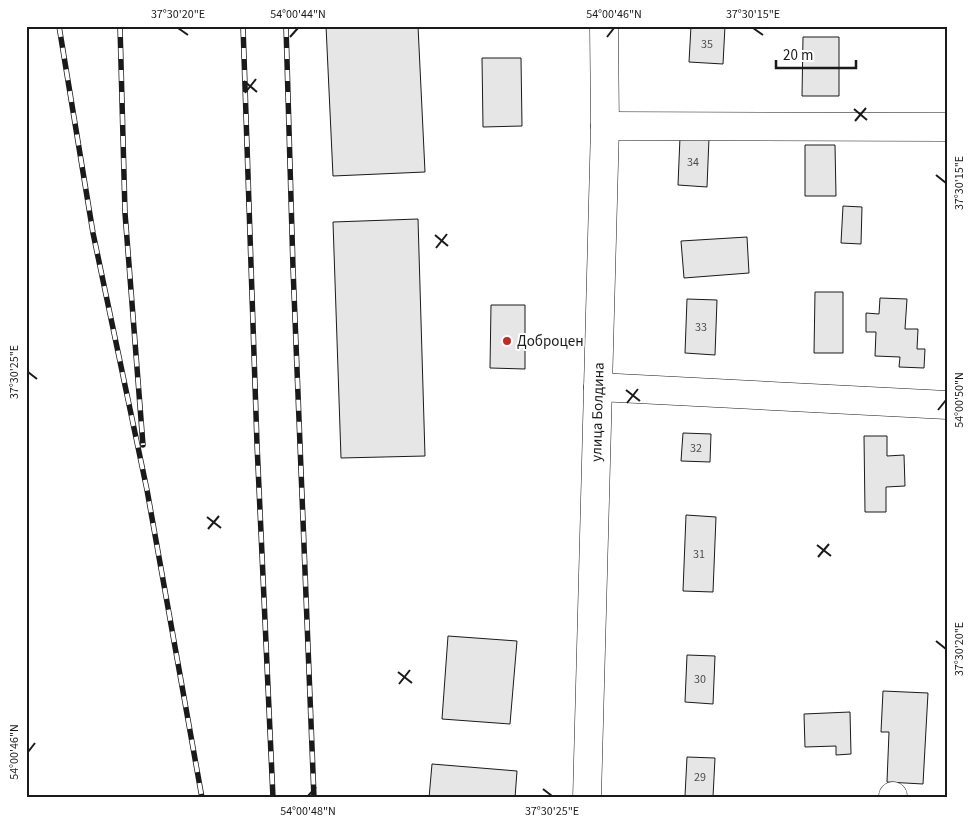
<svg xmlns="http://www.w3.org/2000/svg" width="973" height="824" font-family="'Source Sans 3',sans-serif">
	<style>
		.building { fill: #e6e6e6; stroke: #1a1a1a }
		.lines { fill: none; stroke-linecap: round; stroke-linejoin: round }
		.minor-casing { stroke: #1a1a1a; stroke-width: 29 }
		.major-casing { stroke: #1a1a1a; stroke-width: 29 }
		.minor { stroke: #fff; stroke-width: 28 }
		.major { stroke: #fff; stroke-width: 28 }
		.rail-casing { stroke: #1a1a1a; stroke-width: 5.5 }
		.rail { stroke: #fff; stroke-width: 4; stroke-dasharray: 11; stroke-linecap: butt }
		.ticks { fill: none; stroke: #1a1a1a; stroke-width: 2 }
		.poi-dot { fill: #c62828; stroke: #fff; stroke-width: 2 }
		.labels { text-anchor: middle; stroke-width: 4; stroke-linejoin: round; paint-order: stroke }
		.number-label { font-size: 12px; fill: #4d4d4d }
		.poi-label { font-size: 15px; fill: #1a1a1a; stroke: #fff; text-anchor: start }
		.street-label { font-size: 15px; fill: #1a1a1a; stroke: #fff }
		.neatline { fill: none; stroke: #1a1a1a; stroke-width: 2 }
		.ticks-label { font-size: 12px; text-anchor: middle; fill: #1a1a1a }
	</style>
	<rect width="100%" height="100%" fill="#fff"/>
	<g class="building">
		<path d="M 326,26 L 418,26 L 425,172 L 333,176 Z"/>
		<path d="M 691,26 L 725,26 L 723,64 L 689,62 Z"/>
		<path d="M 803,37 L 839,37 L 839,96 L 802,96 Z"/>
		<path d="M 482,58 L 521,58 L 522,126 L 483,127 Z"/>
		<path d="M 680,137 L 709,138 L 707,187 L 678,185 Z"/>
		<path d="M 805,145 L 835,145 L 836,196 L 805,196 Z"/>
		<path d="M 843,206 L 862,207 L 861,244 L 841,243 Z"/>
		<path d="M 418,219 L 425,456 L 341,458 L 333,222 Z"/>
		<path d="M 747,237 L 749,273 L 684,278 L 681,241 Z"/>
		<path d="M 815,292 L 843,292 L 843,353 L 814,353 Z"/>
		<path d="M 880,298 L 907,299 L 905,329 L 918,329 L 917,349 L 925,349 L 924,368 L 899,367 L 900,357 L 875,356 L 876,332 L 866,332 L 866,313 L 879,314 Z"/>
		<path d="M 687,299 L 717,300 L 715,355 L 685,353 Z"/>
		<path d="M 491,305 L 525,305 L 525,369 L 490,368 Z"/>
		<path d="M 683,433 L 711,434 L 710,462 L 681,461 Z"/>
		<path d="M 864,436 L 887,436 L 887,456 L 904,455 L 905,486 L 886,487 L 886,512 L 865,512 Z"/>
		<path d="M 686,515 L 716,517 L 713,592 L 683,591 Z"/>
		<path d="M 448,636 L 517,641 L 510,724 L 442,719 Z"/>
		<path d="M 687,655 L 715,656 L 713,704 L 685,702 Z"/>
		<path d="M 883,691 L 928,693 L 923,784 L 887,782 L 889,732 L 881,732 Z"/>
		<path d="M 850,712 L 851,754 L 836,755 L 836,746 L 805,747 L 804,714 Z"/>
		<path d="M 687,757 L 715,758 L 713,797 L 685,796 Z"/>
		<path d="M 432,764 L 517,771 L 515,798 L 429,798 Z"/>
	</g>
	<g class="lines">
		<defs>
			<g id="minor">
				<path d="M 605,126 L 947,127"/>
				<path d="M 598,387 L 947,405"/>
				<path d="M 893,798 L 893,796"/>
			</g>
			<g id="major">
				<path id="s1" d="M 587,798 L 605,126 L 604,26"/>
			</g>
		</defs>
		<use href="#minor" class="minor-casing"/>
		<use href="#major" class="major-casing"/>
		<use href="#minor" class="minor"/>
		<use href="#major" class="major"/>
		<defs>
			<g id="rail">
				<path d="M 59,26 L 93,233 L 147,490 L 202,798"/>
				<path d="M 120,26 L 125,213 L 143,445"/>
				<path d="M 243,26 L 257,444 L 273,798"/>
				<path d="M 286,26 L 293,268 L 314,798"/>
			</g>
		</defs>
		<use href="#rail" class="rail-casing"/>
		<use href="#rail" class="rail"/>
	</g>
	<path class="ticks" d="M 178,28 L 188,35M 753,28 L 763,35M 290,37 L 298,28M 607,37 L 614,28M 244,81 L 257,92M 245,93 L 256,79M 854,109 L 867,120M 855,121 L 866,108M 936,175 L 946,183M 435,235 L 448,246M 436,248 L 447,234M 28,372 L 37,379M 626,390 L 640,401M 627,403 L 638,389M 938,410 L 946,400M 207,517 L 221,528M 208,529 L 219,516M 817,545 L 831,556M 818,557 L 829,544M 936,641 L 946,649M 398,672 L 412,683M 399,684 L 410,670M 28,752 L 35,743M 543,789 L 552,796M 308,796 L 316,787"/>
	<circle class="poi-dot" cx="507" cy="341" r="5"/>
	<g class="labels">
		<g class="number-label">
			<text x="707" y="48">35</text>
			<text x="693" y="166">34</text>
			<text x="701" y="331">33</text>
			<text x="696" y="452">32</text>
			<text x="699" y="558">31</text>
			<text x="700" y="683">30</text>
			<text x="700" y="781">29</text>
		</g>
		<g class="poi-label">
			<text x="517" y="346">Доброцен</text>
		</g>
		<g class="street-label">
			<text dy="5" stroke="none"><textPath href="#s1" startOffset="386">улица Болдина</textPath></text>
		</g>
	</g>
	<rect width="973" height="824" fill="none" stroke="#ffffff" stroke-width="55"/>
	<path d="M776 60v8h80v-8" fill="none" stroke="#1a1a1a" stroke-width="2.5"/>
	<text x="783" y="60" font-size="15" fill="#1a1a1a" stroke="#ffffff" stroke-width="4" paint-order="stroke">20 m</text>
	<rect x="28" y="28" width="918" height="768" class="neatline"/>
	<g class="ticks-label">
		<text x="178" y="18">37°30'20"E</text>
		<text x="298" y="18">54°00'44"N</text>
		<text x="614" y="18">54°00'46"N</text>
		<text x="753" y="18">37°30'15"E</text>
		<text transform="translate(959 183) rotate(-90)" y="4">37°30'15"E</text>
		<text transform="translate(14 372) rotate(-90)" y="4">37°30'25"E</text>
		<text transform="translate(959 400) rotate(-90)" y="4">54°00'50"N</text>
		<text transform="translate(959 649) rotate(-90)" y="4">37°30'20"E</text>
		<text transform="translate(14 752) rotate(-90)" y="4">54°00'46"N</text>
		<text x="308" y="815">54°00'48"N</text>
		<text x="552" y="815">37°30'25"E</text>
	</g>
</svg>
